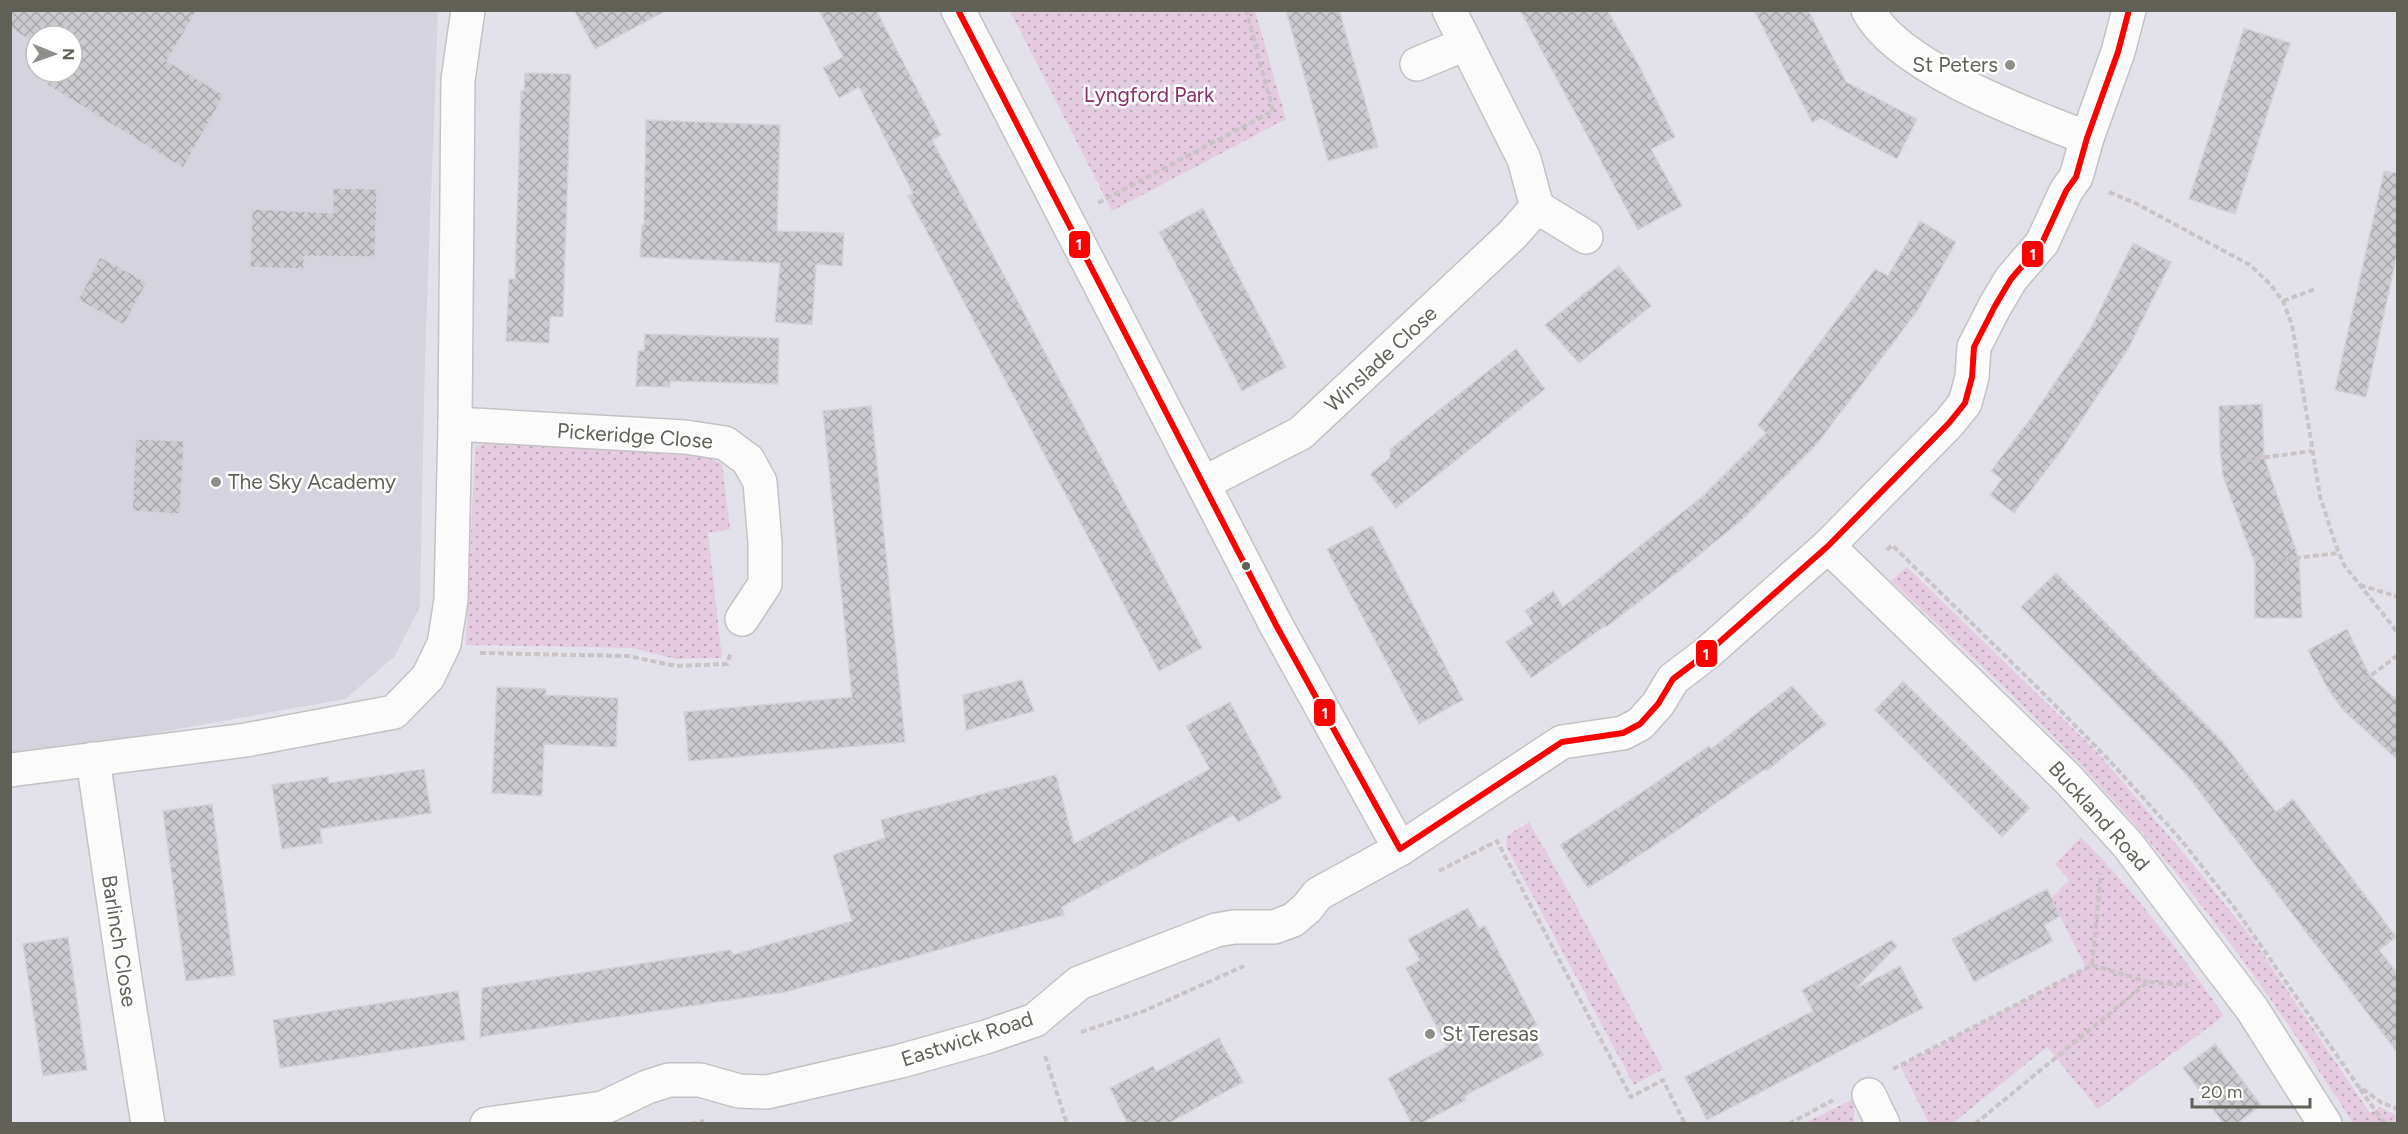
<svg xmlns="http://www.w3.org/2000/svg" width="2408" height="1134" font-family="Figtree,sans-serif">
	<style>
		.education { fill: #d5d3de; fill-rule: evenodd }
		.grass { fill: url(#grass-dots) }
		.building { fill: url(#building-cross-hatch); stroke: #d2d2d9; stroke-width: 1.5 }
		.lines { fill: none; stroke-linecap: round; stroke-linejoin: round }
		.minor-casing { stroke: #c4c3c3; stroke-width: 36 }
		.path { stroke: #cbc4c6; stroke-width: 4; stroke-dasharray: 6 3; stroke-linecap: butt }
		.minor { stroke: #fbfbfc; stroke-width: 33 }
		.bus-1-casing { stroke: #fff; stroke-width: 10 }
		.bus-1 { stroke: #f00; stroke-width: 6 }
		.poi-dot { fill: #8f8e8b; stroke: #fff; stroke-width: 2 }
		.bus-dot { fill: #626158; stroke: #fff; stroke-width: 2 }
		.labels { text-anchor: middle; stroke-width: 5; stroke-linejoin: round; paint-order: stroke }
		.poi-label { font-size: 21px; fill: #626158; stroke: #fff; text-anchor: start }
		.park-label { font-size: 21px; fill: #8a2f66; stroke: #fff }
		.street-label { font-size: 21px; fill: #626158; stroke: #fff }
		.line-badge { stroke: #fff; stroke-width: 2 }
		.badge-label { font-size: 16px; text-anchor: middle; font-weight: bold; fill: #fff }
	</style>
	<defs>
		<pattern id="grass-dots" width="8" height="8" patternUnits="userSpaceOnUse" patternTransform="scale(1.5)"><rect width="8" height="8" fill="#e5cbe0"/><path d="M2 2h.1M6 6h.1" fill="none" stroke="#bda8b8" stroke-width="1.8" stroke-linecap="round"/></pattern>
		<pattern id="building-cross-hatch" width="8" height="8" patternUnits="userSpaceOnUse" patternTransform="scale(1.5)"><rect width="8" height="8" fill="#cccbd0"/><path d="M0 0l8 8M0 8l8-8" fill="none" stroke="#a9a8ac"/></pattern>
	</defs>
	<rect width="100%" height="100%" fill="#e3e2ea"/>
	<path class="education" d="M 10,11 L 438,11 L 425,356 L 420,607 L 394,657 L 345,699 L 106,742 L 11,753 ZM 36,36 L 72,36 L 72,72 L 36,72 Z"/>
	<g class="grass">
		<path d="M 1010,11 L 1255,11 L 1286,119 L 1112,211 Z"/>
		<path d="M 488,443 L 569,445 L 695,452 L 722,464 L 730,529 L 708,533 L 722,658 L 676,659 L 632,648 L 466,645 L 475,447 Z"/>
		<path d="M 1907,567 L 2098,753 L 2192,863 L 2252,938 L 2370,1113 L 2380,1107 L 2397,1116 L 2397,1123 L 2353,1123 C 2285,1017 2214,914 2130,819 C 2056,734 1974,658 1891,581 Z"/>
		<path d="M 1529,822 L 1571,896 L 1663,1069 L 1634,1085 L 1506,846 L 1507,836 Z"/>
		<path d="M 2081,837 C 2135,891 2181,954 2224,1016 L 2098,1109 L 2047,1047 L 1953,1123 L 1929,1123 L 1900,1066 L 2086,968 L 2051,898 L 2069,880 L 2055,864 Z"/>
		<path d="M 1855,1098 L 1854,1123 L 1803,1124 Z"/>
	</g>
	<g class="building">
		<path d="M 10,10 L 197,10 L 167,61 L 224,95 L 183,168 L 47,85 L 54,72 L 72,72 L 72,36 L 36,36 L 36,44 L 10,28 Z"/>
		<path d="M 574,10 L 667,10 L 595,49 Z"/>
		<path d="M 819,10 L 876,10 L 941,135 L 932,140 L 1202,648 L 1159,671 L 908,196 L 913,193 L 859,87 L 839,98 L 823,68 L 843,57 Z"/>
		<path d="M 1286,10 L 1339,10 L 1378,147 L 1328,161 Z"/>
		<path d="M 1520,10 L 1607,10 L 1636,60 L 1675,137 L 1651,149 L 1682,206 L 1638,230 Z"/>
		<path d="M 1754,10 L 1808,10 L 1846,82 L 1917,119 L 1897,159 L 1820,118 L 1812,122 Z"/>
		<path d="M 2244,28 L 2290,43 L 2235,214 L 2189,199 Z"/>
		<path d="M 525,73 L 571,74 L 563,317 L 550,316 L 549,343 L 506,341 L 509,279 L 515,279 L 521,91 L 524,91 Z"/>
		<path d="M 646,120 L 780,125 L 777,231 L 844,233 L 842,266 L 816,264 L 812,325 L 775,322 L 780,263 L 640,257 L 642,225 L 644,225 Z"/>
		<path d="M 2384,171 L 2397,173 L 2397,254 L 2366,397 L 2335,390 Z"/>
		<path d="M 333,188 L 377,189 L 375,257 L 304,256 L 304,269 L 250,267 L 252,209 L 333,213 Z"/>
		<path d="M 1203,208 L 1286,367 L 1242,391 L 1159,232 Z"/>
		<path d="M 1920,221 L 1956,242 L 1917,311 L 1816,445 L 1744,518 L 1683,568 L 1606,627 L 1605,626 L 1531,678 L 1506,642 L 1533,623 L 1525,611 L 1553,591 L 1563,607 L 1703,496 L 1766,433 L 1758,425 L 1875,269 L 1888,276 Z"/>
		<path d="M 2133,243 L 2171,262 L 2127,351 L 2063,448 L 2014,513 L 1990,495 L 2002,479 L 1991,471 L 2034,414 L 2090,330 Z"/>
		<path d="M 100,257 L 147,282 L 124,325 L 78,300 Z"/>
		<path d="M 1619,266 L 1651,306 L 1579,363 L 1545,325 Z"/>
		<path d="M 645,334 L 779,338 L 778,384 L 670,381 L 670,387 L 636,386 L 638,351 L 644,351 Z"/>
		<path d="M 1516,349 L 1545,389 L 1396,508 L 1370,474 L 1390,458 L 1390,449 Z"/>
		<path d="M 2262,404 L 2264,457 L 2299,559 L 2302,618 L 2255,618 L 2255,564 L 2223,476 L 2220,450 L 2219,406 Z"/>
		<path d="M 871,406 L 905,742 L 689,761 L 684,712 L 852,697 L 823,411 Z"/>
		<path d="M 136,439 L 184,441 L 180,514 L 132,511 Z"/>
		<path d="M 1372,526 L 1463,700 L 1419,724 L 1327,549 Z"/>
		<path d="M 2056,573 L 2223,742 L 2276,812 L 2293,799 L 2396,937 L 2379,950 L 2397,973 L 2397,1052 L 2187,775 L 2021,607 Z"/>
		<path d="M 2347,629 L 2370,676 L 2397,700 L 2397,759 L 2343,710 L 2328,689 L 2308,650 Z"/>
		<path d="M 1022,680 L 1034,711 L 966,730 L 963,695 Z"/>
		<path d="M 1903,681 L 2030,808 L 2002,837 L 1875,710 Z"/>
		<path d="M 1792,686 L 1826,724 L 1766,771 L 1765,769 L 1663,840 L 1588,888 L 1560,845 L 1647,789 L 1709,746 L 1711,749 Z"/>
		<path d="M 497,687 L 546,689 L 546,695 L 618,698 L 616,747 L 544,744 L 542,796 L 492,793 Z"/>
		<path d="M 1230,702 L 1282,798 L 1238,822 L 1233,815 L 1062,907 L 1064,915 L 785,992 L 480,1037 L 482,988 L 731,950 L 732,955 L 852,921 L 833,855 L 885,838 L 881,820 L 1056,775 L 1074,844 L 1210,769 L 1186,726 Z"/>
		<path d="M 424,769 L 431,813 L 320,829 L 322,843 L 282,849 L 272,785 L 328,777 L 329,783 Z"/>
		<path d="M 212,804 L 235,975 L 186,981 L 163,811 Z"/>
		<path d="M 2047,889 L 2060,916 L 2044,925 L 2053,941 L 1974,982 L 1952,939 Z"/>
		<path d="M 1468,908 L 1479,929 L 1485,926 L 1537,1025 L 1530,1029 L 1543,1055 L 1464,1096 L 1466,1100 L 1420,1124 L 1412,1124 L 1388,1078 L 1447,1047 L 1406,968 L 1420,960 L 1408,939 Z"/>
		<path d="M 68,937 L 87,1070 L 43,1076 L 23,944 Z"/>
		<path d="M 1892,940 L 1897,946 L 1855,989 L 1900,966 L 1923,1008 L 1707,1120 L 1685,1077 L 1813,1011 L 1802,990 Z"/>
		<path d="M 458,991 L 465,1040 L 280,1068 L 273,1020 Z"/>
		<path d="M 1219,1038 L 1243,1082 L 1167,1124 L 1128,1124 L 1110,1088 L 1153,1066 L 1156,1072 Z"/>
		<path d="M 2215,1044 L 2261,1105 L 2236,1124 L 2224,1124 L 2183,1068 Z"/>
	</g>
	<g class="lines">
		<defs>
			<g id="minor">
				<path d="M 468,10 L 458,80 L 455,424 L 685,437 L 725,443 L 748,460 L 760,482 L 765,543 L 765,584 L 742,619"/>
				<path d="M 958,10 L 1276,625 L 1400,849"/>
				<path d="M 1868,10 C 1897,67 2028,115 2087,138"/>
				<path d="M 1417,64 L 1465,44"/>
				<path d="M 1537,207 L 1586,237"/>
				<path d="M 1204,483 L 1301,433 L 1512,235 L 1537,207 L 1524,159 L 1449,10"/>
				<path d="M 1828,546 L 2067,778 L 2128,845 L 2252,1009 L 2325,1124"/>
				<path d="M 93,759 L 125,979 L 148,1124"/>
				<path d="M 10,770 L 246,740 L 394,712 L 428,677 L 444,644 L 451,600 L 455,424"/>
				<path d="M 1869,1095 L 1883,1124"/>
				<path d="M 487,1124 L 603,1108 L 647,1087 L 669,1080 L 700,1080 L 739,1091 L 767,1092 L 901,1061 L 986,1037 L 1035,1020 L 1079,983 L 1216,930 L 1234,927 L 1274,927 L 1293,920 L 1307,908 L 1318,894 L 1400,849 L 1562,742 L 1623,733 L 1640,724 L 1658,704 L 1673,679 L 1706,654 L 1828,546 L 1949,423 L 1965,403 L 1972,377 L 1974,347 L 1995,306 L 2011,279 L 2042,243 L 2066,191 L 2076,177 L 2087,138 L 2118,52 L 2129,10"/>
			</g>
		</defs>
		<use href="#minor" class="minor-casing"/>
		<g class="path">
			<path d="M 2109,192 L 2137,204 L 2250,265 L 2270,284 L 2283,301 L 2292,325 L 2320,496 L 2334,540 L 2344,565 L 2398,633"/>
			<path d="M 1098,203 L 1273,111 L 1246,10"/>
			<path d="M 2283,301 L 2315,289"/>
			<path d="M 2246,460 L 2312,451"/>
			<path d="M 1887,550 L 1892,545 L 2044,694 L 2108,759 L 2182,841 L 2234,907 L 2358,1086 L 2382,1103 L 2398,1109"/>
			<path d="M 2277,560 L 2339,553"/>
			<path d="M 2360,585 L 2398,597"/>
			<path d="M 480,653 L 628,656 L 676,666 L 727,664 L 731,652"/>
			<path d="M 2357,686 L 2398,655"/>
			<path d="M 1439,871 L 1497,841 L 1631,1097 L 1663,1080 L 1685,1124"/>
			<path d="M 2092,965 L 2148,982"/>
			<path d="M 1081,1032 L 1144,1011 L 1244,966"/>
			<path d="M 1045,1056 L 1067,1124"/>
			<path d="M 1893,1069 L 2092,965 L 2101,873"/>
			<path d="M 2360,1089 L 2385,1124"/>
			<path d="M 691,1124 L 704,1121"/>
			<path d="M 1789,1124 L 1833,1100"/>
			<path d="M 1975,1124 L 2148,982 L 2188,985"/>
		</g>
		<use href="#minor" class="minor"/>
		<defs>
			<path id="bus-1" d="M 958,10 L 1276,625 L 1400,849 L 1562,742 L 1623,733 L 1640,724 L 1658,704 L 1673,679 L 1706,654 L 1828,546 L 1949,423 L 1965,403 L 1972,377 L 1974,347 L 1995,306 L 2011,279 L 2042,243 L 2066,191 L 2076,177 L 2087,138 L 2118,52 L 2129,10"/>
		</defs>
		<use href="#bus-1" class="bus-1-casing"/>
		<use href="#bus-1" class="bus-1"/>
	</g>
	<g class="poi-dot">
		<circle cx="2010" cy="65" r="6"/>
		<circle cx="216" cy="482" r="6"/>
		<circle cx="1430" cy="1034" r="6"/>
	</g>
	<circle class="bus-dot" cx="1246" cy="566" r="5"/>
	<g class="labels">
		<g class="poi-label">
			<text x="1998" y="72" text-anchor="end">St Peters</text>
			<text x="228" y="489">The Sky Academy</text>
			<text x="1442" y="1041">St Teresas</text>
		</g>
		<g class="park-label">
			<text x="1149" y="102">Lyngford Park</text>
		</g>
		<g class="street-label">
			<text transform="translate(1381 359) rotate(-43)" y="7">Winslade Close</text>
			<text transform="translate(635 436) rotate(4)" y="7">Pickeridge Close</text>
			<text transform="translate(2099 816) rotate(48)" y="7">Buckland Road</text>
			<text transform="translate(119 941) rotate(81)" y="7">Barlinch Close</text>
			<text transform="translate(967 1039) rotate(-18)" y="7">Eastwick Road</text>
		</g>
	</g>
	<g class="line-badge">
		<rect x="1068" y="230" width="23" height="29" rx="6" fill="#f00"/>
		<rect x="2021" y="240" width="23" height="28" rx="6" fill="#f00"/>
		<rect x="1695" y="639" width="23" height="29" rx="6" fill="#f00"/>
		<rect x="1313" y="698" width="23" height="29" rx="6" fill="#f00"/>
	</g>
	<g class="badge-label">
		<text x="1079" y="250">1</text>
		<text x="2033" y="260">1</text>
		<text x="1706" y="660">1</text>
		<text x="1325" y="719">1</text>
	</g>
	<rect width="2408" height="1134" fill="none" stroke="#626158" stroke-width="24"/>
	<g transform="translate(54 54) rotate(91)"><circle r="28" fill="#ffffff" stroke="#c0c0bc" stroke-width="1.5"/>
	<path d="M0-4.5L10 22L0 15L-10 22Z" fill="#8f8e8b"/>
	<text y="-9" font-size="16" font-weight="bold" text-anchor="middle" fill="#626158">N</text>
	</g>
	<path d="M2192 1098v9h118v-9" fill="none" stroke="#626158" stroke-width="3"/>
	<text x="2201" y="1098" font-size="18" fill="#626158" stroke="#ffffff" stroke-width="4.5" paint-order="stroke">20 m</text>
</svg>
